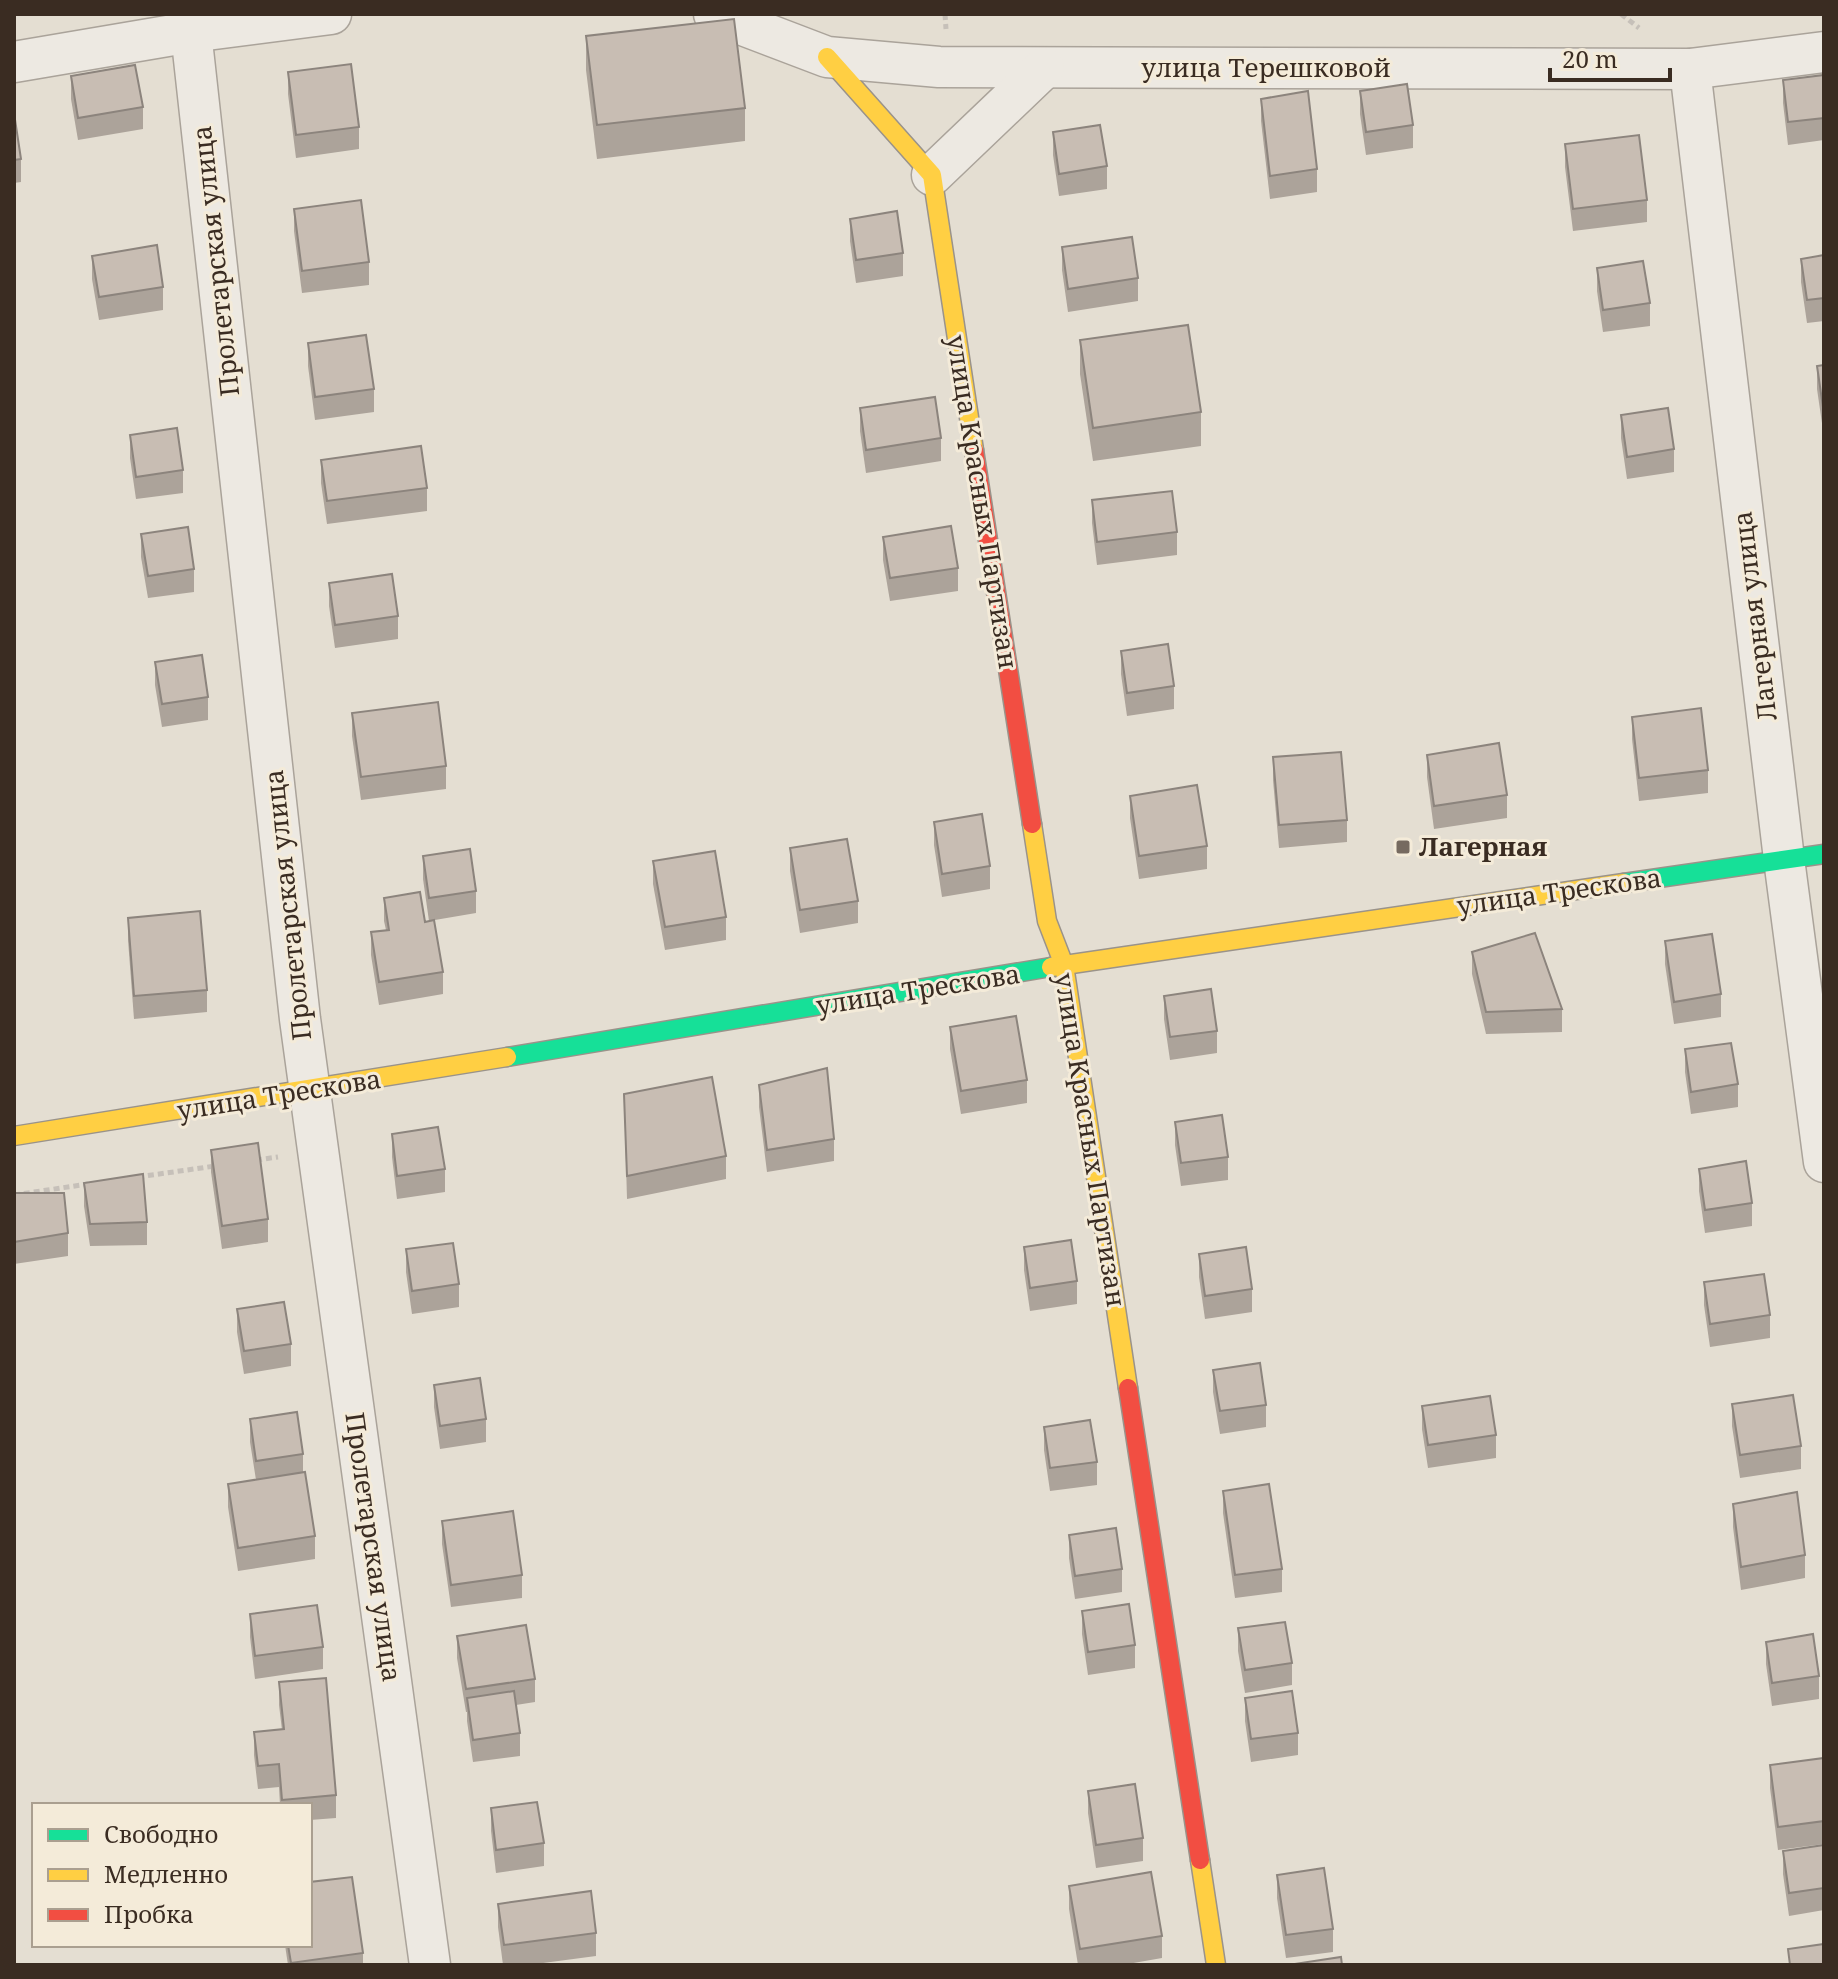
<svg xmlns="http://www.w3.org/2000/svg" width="1838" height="1979" font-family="'Noto Serif',serif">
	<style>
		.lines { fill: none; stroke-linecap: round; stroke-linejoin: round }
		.street-casing { stroke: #aaa39a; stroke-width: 43 }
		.fast-casing { stroke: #9a938a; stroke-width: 21 }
		.slow-casing { stroke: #9a938a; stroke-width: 21 }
		.jam-casing { stroke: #9a938a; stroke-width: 21 }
		.path { stroke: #c6c0b9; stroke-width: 5; stroke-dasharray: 6 4; stroke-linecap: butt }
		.street { stroke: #ede9e2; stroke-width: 40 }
		.fast { stroke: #16e098; stroke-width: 18 }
		.slow { stroke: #ffcf43; stroke-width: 18 }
		.jam { stroke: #f24e42; stroke-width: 18 }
		.wall { fill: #aca39a }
		.building { fill: #c8bdb3; stroke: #8c847d; stroke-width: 2 }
		.poi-dot { fill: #766a60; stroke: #f4ebd9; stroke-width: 3 }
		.labels { text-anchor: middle; stroke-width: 6; stroke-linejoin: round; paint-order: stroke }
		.street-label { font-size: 26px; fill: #3a2c22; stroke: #f4ebd9 }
		.poi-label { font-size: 26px; font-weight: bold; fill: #3a2c22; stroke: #f4ebd9; text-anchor: start }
	</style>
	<rect width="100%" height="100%" fill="#e4ded2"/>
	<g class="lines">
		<defs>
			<g id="street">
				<path d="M 714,14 L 827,57 L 939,67 L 1690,69 L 1824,52"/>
				<path d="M 191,32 L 300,1019 L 430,1965"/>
				<path d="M 14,62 L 191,32 L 331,14"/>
				<path d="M 1690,69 L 1784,859 L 1824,1162"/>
				<path d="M 932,175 L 1044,68"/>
			</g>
			<g id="fast">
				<path d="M 1624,883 L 1824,854"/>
				<path d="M 507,1057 L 1051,967"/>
			</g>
			<g id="slow">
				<path d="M 827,57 L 932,175 L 974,450"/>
				<path d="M 1032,824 L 1047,921 L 1064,965 L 1128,1388"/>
				<path d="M 1051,967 L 1624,883"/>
				<path d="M 14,1136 L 507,1057"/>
				<path d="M 1200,1860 L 1216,1965"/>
			</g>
			<g id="jam">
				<path d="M 974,450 L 1032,824"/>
				<path d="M 1128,1388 L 1200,1860"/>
			</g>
		</defs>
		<use href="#street" class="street-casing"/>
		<use href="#fast" class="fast-casing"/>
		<use href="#slow" class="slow-casing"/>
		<use href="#jam" class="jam-casing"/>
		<g class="path">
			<path d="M 945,14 L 946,29"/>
			<path d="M 1621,14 L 1639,28"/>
			<path d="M 256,1160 L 278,1157"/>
			<path d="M 138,1177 L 215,1166"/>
			<path d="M 14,1195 L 88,1184"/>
		</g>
		<use href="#street" class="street"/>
		<use href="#fast" class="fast"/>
		<use href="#slow" class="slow"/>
		<use href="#jam" class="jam"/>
	</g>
	<g class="wall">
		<path d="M 586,36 L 745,108 L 745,141 L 597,159 L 586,70 Z"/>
		<path d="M 288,72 L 359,127 L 359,149 L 296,158 L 288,94 Z"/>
		<path d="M 1824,75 L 1824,140 L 1788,145 L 1783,103 L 1783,80 Z"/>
		<path d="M 71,76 L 143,107 L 143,129 L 78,140 L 71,99 Z"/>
		<path d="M 1360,91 L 1413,125 L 1413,148 L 1366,155 L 1360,114 Z"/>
		<path d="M 1261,99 L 1317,169 L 1317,192 L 1270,199 L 1261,121 Z"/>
		<path d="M 14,113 L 21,159 L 21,182 L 14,183 Z"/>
		<path d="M 1053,132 L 1107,166 L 1107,189 L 1059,196 L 1053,155 Z"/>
		<path d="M 1565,144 L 1647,200 L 1647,222 L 1573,231 L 1565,167 Z"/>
		<path d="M 294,209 L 369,262 L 369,285 L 302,293 L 294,231 Z"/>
		<path d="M 850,219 L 903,253 L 903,276 L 856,283 L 850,241 Z"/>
		<path d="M 1062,247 L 1138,278 L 1138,301 L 1068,312 L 1062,270 Z"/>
		<path d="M 1824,255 L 1824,321 L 1807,323 L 1801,282 L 1801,259 Z"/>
		<path d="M 92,256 L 163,287 L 163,310 L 99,320 L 92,279 Z"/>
		<path d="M 1597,268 L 1650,303 L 1650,326 L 1603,332 L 1597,291 Z"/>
		<path d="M 1080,340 L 1201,412 L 1201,446 L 1093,461 L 1080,374 Z"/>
		<path d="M 308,343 L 374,389 L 374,412 L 315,420 L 308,366 Z"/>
		<path d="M 1824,365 L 1824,430 L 1823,430 L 1817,389 L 1817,366 Z"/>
		<path d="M 860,408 L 941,438 L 941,461 L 866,473 L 860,431 Z"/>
		<path d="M 1621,415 L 1674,449 L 1674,472 L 1627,479 L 1621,438 Z"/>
		<path d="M 130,435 L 183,470 L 183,493 L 136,499 L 130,458 Z"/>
		<path d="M 321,460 L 427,488 L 427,511 L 327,524 L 321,483 Z"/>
		<path d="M 1092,500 L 1177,532 L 1177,555 L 1097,565 L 1092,523 Z"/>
		<path d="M 141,534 L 194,569 L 194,592 L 148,598 L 141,557 Z"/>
		<path d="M 883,537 L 958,568 L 958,591 L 890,601 L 883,560 Z"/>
		<path d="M 329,583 L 398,616 L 398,639 L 335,648 L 329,606 Z"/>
		<path d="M 1121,651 L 1174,686 L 1174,709 L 1127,716 L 1121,674 Z"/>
		<path d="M 155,662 L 208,697 L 208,720 L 162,727 L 155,685 Z"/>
		<path d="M 352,713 L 446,766 L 446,789 L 361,800 L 352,736 Z"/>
		<path d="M 1632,717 L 1708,770 L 1708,793 L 1639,801 L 1632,739 Z"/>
		<path d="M 1427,755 L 1507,795 L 1507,818 L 1434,829 L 1427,777 Z"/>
		<path d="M 1273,757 L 1347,820 L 1347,842 L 1279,848 L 1273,780 Z"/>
		<path d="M 1130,796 L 1207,846 L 1207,869 L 1139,879 L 1130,818 Z"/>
		<path d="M 934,822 L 990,866 L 990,889 L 942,897 L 934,845 Z"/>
		<path d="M 790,848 L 858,901 L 858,923 L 800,933 L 790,871 Z"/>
		<path d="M 423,856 L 476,891 L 476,913 L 429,921 L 423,879 Z"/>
		<path d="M 653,861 L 726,917 L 726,940 L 665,950 L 653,884 Z"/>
		<path d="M 384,898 L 443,972 L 443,994 L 379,1005 L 371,955 L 371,932 L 386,930 L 384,921 Z"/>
		<path d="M 128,918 L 207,990 L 207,1012 L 134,1019 L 128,940 Z"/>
		<path d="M 1665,941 L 1721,994 L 1721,1017 L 1674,1024 L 1665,964 Z"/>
		<path d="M 1472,952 L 1562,1009 L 1562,1032 L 1486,1034 L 1472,974 Z"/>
		<path d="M 1164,996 L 1217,1031 L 1217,1053 L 1170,1060 L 1164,1019 Z"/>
		<path d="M 950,1027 L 1027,1080 L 1027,1103 L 961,1114 L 950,1049 Z"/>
		<path d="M 1685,1049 L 1738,1084 L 1738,1107 L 1691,1114 L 1685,1072 Z"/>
		<path d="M 759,1085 L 834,1139 L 834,1161 L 767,1172 L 759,1107 Z"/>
		<path d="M 624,1094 L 726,1156 L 726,1179 L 627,1199 Z"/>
		<path d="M 1175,1122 L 1228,1157 L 1228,1180 L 1181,1186 L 1175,1145 Z"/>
		<path d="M 392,1134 L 445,1169 L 445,1192 L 397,1199 L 392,1157 Z"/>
		<path d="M 211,1150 L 268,1219 L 268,1242 L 222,1249 L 211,1172 Z"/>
		<path d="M 1699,1169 L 1752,1203 L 1752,1226 L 1705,1233 L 1699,1191 Z"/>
		<path d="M 84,1183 L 147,1222 L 147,1245 L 90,1246 L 84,1206 Z"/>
		<path d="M 14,1193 L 68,1233 L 68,1256 L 14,1264 Z"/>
		<path d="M 1024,1247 L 1077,1281 L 1077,1304 L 1030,1311 L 1024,1270 Z"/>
		<path d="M 406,1249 L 459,1284 L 459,1307 L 412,1314 L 406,1272 Z"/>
		<path d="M 1199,1254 L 1252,1289 L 1252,1312 L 1205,1319 L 1199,1277 Z"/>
		<path d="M 1704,1282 L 1770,1315 L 1770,1338 L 1710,1347 L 1704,1305 Z"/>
		<path d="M 237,1309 L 291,1344 L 291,1366 L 244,1374 L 237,1332 Z"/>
		<path d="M 1213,1370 L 1266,1405 L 1266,1427 L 1220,1434 L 1213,1392 Z"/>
		<path d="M 434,1385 L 486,1419 L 486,1442 L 440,1449 L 434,1407 Z"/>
		<path d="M 1732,1404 L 1801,1446 L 1801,1469 L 1740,1478 L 1732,1426 Z"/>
		<path d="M 1422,1406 L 1496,1435 L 1496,1458 L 1428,1468 L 1422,1429 Z"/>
		<path d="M 250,1419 L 303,1454 L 303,1472 L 315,1536 L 315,1559 L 238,1571 L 228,1507 L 228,1484 L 256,1480 L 250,1442 Z"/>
		<path d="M 1044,1427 L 1097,1462 L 1097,1485 L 1050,1491 L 1044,1450 Z"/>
		<path d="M 1223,1491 L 1282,1569 L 1282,1592 L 1235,1598 L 1223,1513 Z"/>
		<path d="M 1733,1504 L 1805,1555 L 1805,1578 L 1741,1590 L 1733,1527 Z"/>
		<path d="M 442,1521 L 522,1575 L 522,1598 L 451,1607 L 442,1544 Z"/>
		<path d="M 1069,1535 L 1122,1569 L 1122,1592 L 1075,1599 L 1069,1558 Z"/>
		<path d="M 1082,1611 L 1135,1645 L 1135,1668 L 1088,1675 L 1082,1634 Z"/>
		<path d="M 250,1614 L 323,1647 L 323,1669 L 255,1679 L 250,1637 Z"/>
		<path d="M 1238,1628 L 1292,1663 L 1292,1685 L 1245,1693 L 1238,1651 Z"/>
		<path d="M 457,1636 L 535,1679 L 535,1702 L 516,1705 L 520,1733 L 520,1756 L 473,1762 L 467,1721 L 467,1712 L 466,1712 L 457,1658 Z"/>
		<path d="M 1766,1642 L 1819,1676 L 1819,1699 L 1772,1706 L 1766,1664 Z"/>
		<path d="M 279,1682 L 336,1795 L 336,1818 L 310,1820 L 310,1805 L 280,1805 L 279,1787 L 258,1789 L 254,1755 L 254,1732 L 282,1730 L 279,1705 Z"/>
		<path d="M 1245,1698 L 1298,1733 L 1298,1755 L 1251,1762 L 1245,1721 Z"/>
		<path d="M 1824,1758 L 1824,1844 L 1778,1850 L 1770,1788 L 1770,1765 Z"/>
		<path d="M 1088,1791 L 1143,1838 L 1143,1861 L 1096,1868 L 1088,1813 Z"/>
		<path d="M 491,1808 L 544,1843 L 544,1866 L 496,1873 L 491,1831 Z"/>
		<path d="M 1824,1845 L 1824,1910 L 1789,1916 L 1783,1874 L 1783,1851 Z"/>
		<path d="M 1277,1875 L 1333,1929 L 1333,1952 L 1286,1958 L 1277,1898 Z"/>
		<path d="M 1069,1886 L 1162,1936 L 1162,1958 L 1122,1965 L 1078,1965 L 1069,1909 Z"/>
		<path d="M 498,1904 L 596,1933 L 596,1956 L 528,1965 L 503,1965 L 498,1927 Z"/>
		<path d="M 285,1945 L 310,1945 L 363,1953 L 363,1965 L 288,1965 Z"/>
	</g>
	<g class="building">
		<path d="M 734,19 L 745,108 L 597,125 L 586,36 Z"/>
		<path d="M 351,64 L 359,127 L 296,135 L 288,72 Z"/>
		<path d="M 135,65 L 143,107 L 78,118 L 71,76 Z"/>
		<path d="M 1824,75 L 1824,118 L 1788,122 L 1783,80 Z"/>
		<path d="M 1407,84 L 1413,125 L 1366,132 L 1360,91 Z"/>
		<path d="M 1308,91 L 1317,169 L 1270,176 L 1261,99 Z"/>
		<path d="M 14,113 L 21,159 L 14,160 Z"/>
		<path d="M 1100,125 L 1107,166 L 1059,174 L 1053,132 Z"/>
		<path d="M 1639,135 L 1647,200 L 1573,209 L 1565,144 Z"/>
		<path d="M 361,200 L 369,262 L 302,271 L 294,209 Z"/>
		<path d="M 897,211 L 903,253 L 856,260 L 850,219 Z"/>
		<path d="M 1132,237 L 1138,278 L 1068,289 L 1062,247 Z"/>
		<path d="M 157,245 L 163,287 L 99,297 L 92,256 Z"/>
		<path d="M 1824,255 L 1824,298 L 1807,300 L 1801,259 Z"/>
		<path d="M 1643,261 L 1650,303 L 1603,310 L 1597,268 Z"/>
		<path d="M 1188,325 L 1201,412 L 1093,428 L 1080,340 Z"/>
		<path d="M 366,335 L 374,389 L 315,397 L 308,343 Z"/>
		<path d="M 1824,365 L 1824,407 L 1823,407 L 1817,366 Z"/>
		<path d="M 935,397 L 941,438 L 866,450 L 860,408 Z"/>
		<path d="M 1668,408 L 1674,449 L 1627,457 L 1621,415 Z"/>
		<path d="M 177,428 L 183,470 L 136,477 L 130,435 Z"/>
		<path d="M 421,446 L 427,488 L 327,501 L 321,460 Z"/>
		<path d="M 1172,491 L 1177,532 L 1097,542 L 1092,500 Z"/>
		<path d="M 951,526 L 958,568 L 890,578 L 883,537 Z"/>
		<path d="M 188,527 L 194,569 L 148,576 L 141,534 Z"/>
		<path d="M 392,574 L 398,616 L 335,625 L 329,583 Z"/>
		<path d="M 1168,644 L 1174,686 L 1127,693 L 1121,651 Z"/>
		<path d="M 202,655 L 208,697 L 162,704 L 155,662 Z"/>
		<path d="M 438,702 L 446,766 L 361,777 L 352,713 Z"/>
		<path d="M 1701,708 L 1708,770 L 1639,778 L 1632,717 Z"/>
		<path d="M 1499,743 L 1507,795 L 1434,806 L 1427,755 Z"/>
		<path d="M 1341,752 L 1347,820 L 1279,825 L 1273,757 Z"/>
		<path d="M 1197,785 L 1207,846 L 1139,856 L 1130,796 Z"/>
		<path d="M 982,814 L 990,866 L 942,874 L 934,822 Z"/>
		<path d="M 847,839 L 858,901 L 800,910 L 790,848 Z"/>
		<path d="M 470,849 L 476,891 L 429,898 L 423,856 Z"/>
		<path d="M 715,851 L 726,917 L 665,927 L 653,861 Z"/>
		<path d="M 420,892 L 425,922 L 434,920 L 443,972 L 379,982 L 371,932 L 389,930 L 384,898 Z"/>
		<path d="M 200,911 L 207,990 L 134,996 L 128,918 Z"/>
		<path d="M 1535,933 L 1562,1009 L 1486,1012 L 1472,952 Z"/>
		<path d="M 1712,934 L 1721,994 L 1674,1002 L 1665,941 Z"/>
		<path d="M 1211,989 L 1217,1031 L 1170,1037 L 1164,996 Z"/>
		<path d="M 1016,1016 L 1027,1080 L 961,1091 L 950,1027 Z"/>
		<path d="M 1731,1043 L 1738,1084 L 1691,1092 L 1685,1049 Z"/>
		<path d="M 827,1068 L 834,1139 L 767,1150 L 759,1085 Z"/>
		<path d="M 712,1077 L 726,1156 L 627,1176 L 624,1094 Z"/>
		<path d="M 1222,1115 L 1228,1157 L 1181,1163 L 1175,1122 Z"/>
		<path d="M 438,1127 L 445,1169 L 397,1176 L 392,1134 Z"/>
		<path d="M 258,1143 L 268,1219 L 222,1226 L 211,1150 Z"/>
		<path d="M 1746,1161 L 1752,1203 L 1705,1210 L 1699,1169 Z"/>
		<path d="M 143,1174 L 147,1222 L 90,1224 L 84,1183 Z"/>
		<path d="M 14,1193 L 64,1193 L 68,1233 L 14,1242 Z"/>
		<path d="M 1071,1240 L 1077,1281 L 1030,1288 L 1024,1247 Z"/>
		<path d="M 453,1243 L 459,1284 L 412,1291 L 406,1249 Z"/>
		<path d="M 1246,1247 L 1252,1289 L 1205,1296 L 1199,1254 Z"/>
		<path d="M 1764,1274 L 1770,1315 L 1710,1324 L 1704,1282 Z"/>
		<path d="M 284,1302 L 291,1344 L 244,1351 L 237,1309 Z"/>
		<path d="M 1260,1363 L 1266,1405 L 1220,1411 L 1213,1370 Z"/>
		<path d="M 480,1378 L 486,1419 L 440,1426 L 434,1385 Z"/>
		<path d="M 1793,1395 L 1801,1446 L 1740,1455 L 1732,1404 Z"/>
		<path d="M 1490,1396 L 1496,1435 L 1428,1445 L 1422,1406 Z"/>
		<path d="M 297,1412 L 303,1454 L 256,1461 L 250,1419 Z"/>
		<path d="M 1090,1420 L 1097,1462 L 1050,1468 L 1044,1427 Z"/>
		<path d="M 305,1472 L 315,1536 L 238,1548 L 228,1484 Z"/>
		<path d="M 1269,1484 L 1282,1569 L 1235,1575 L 1223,1491 Z"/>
		<path d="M 1797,1492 L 1805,1555 L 1741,1567 L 1733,1504 Z"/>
		<path d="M 513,1511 L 522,1575 L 451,1585 L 442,1521 Z"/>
		<path d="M 1116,1528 L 1122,1569 L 1075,1576 L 1069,1535 Z"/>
		<path d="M 1129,1604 L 1135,1645 L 1088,1652 L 1082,1611 Z"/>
		<path d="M 317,1605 L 323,1647 L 255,1656 L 250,1614 Z"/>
		<path d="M 1285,1622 L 1292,1663 L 1245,1670 L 1238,1628 Z"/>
		<path d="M 526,1625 L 535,1679 L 466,1689 L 457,1636 Z"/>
		<path d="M 1813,1634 L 1819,1676 L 1772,1683 L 1766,1642 Z"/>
		<path d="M 326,1678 L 336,1795 L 282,1800 L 279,1764 L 258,1766 L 254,1732 L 284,1729 L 279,1682 Z"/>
		<path d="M 514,1691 L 520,1733 L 473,1740 L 467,1698 Z"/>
		<path d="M 1292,1691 L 1298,1733 L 1251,1739 L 1245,1698 Z"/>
		<path d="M 1824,1758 L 1824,1821 L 1778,1827 L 1770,1765 Z"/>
		<path d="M 1135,1784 L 1143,1838 L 1096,1845 L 1088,1791 Z"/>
		<path d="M 537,1802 L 544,1843 L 496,1850 L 491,1808 Z"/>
		<path d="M 1824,1845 L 1824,1888 L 1789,1893 L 1783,1851 Z"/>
		<path d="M 1324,1868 L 1333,1929 L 1286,1935 L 1277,1875 Z"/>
		<path d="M 1151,1872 L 1162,1936 L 1080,1949 L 1069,1886 Z"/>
		<path d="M 352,1877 L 363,1953 L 291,1963 L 288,1945 L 310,1945 L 310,1882 Z"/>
		<path d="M 591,1891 L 596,1933 L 504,1945 L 498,1904 Z"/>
		<path d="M 1824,1944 L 1824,1965 L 1790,1965 L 1788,1949 Z"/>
		<path d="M 1341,1957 L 1342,1965 L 1294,1965 L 1294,1964 Z"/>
	</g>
	<rect class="poi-dot" x="1395" y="839" width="16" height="16" rx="4"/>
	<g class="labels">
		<g class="street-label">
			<text x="1266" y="77">улица Терешковой</text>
			<text transform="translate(216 261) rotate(-96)" y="9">Пролетарская улица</text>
			<text transform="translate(982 502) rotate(81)" y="9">улица Красных Партизан</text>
			<text transform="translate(1755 616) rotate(-97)" y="9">Лагерная улица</text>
			<text transform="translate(1559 892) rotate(-8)" y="9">улица Трескова</text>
			<text transform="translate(288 905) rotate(-96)" y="9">Пролетарская улица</text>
			<text transform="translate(918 990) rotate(-9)" y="9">улица Трескова</text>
			<text transform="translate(279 1095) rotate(-9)" y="9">улица Трескова</text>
			<text transform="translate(1090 1140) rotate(81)" y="9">улица Красных Партизан</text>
			<text transform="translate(373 1547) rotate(82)" y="9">Пролетарская улица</text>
		</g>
		<g class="poi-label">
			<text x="1419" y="856">Лагерная</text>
		</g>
	</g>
	<rect width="1838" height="1979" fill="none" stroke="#3a2c22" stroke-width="32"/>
	<rect x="32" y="1803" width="280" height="144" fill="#f4ebd9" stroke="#aa9f90" stroke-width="2"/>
	<rect x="48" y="1829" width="40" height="12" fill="#16e098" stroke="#aa9f90" stroke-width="2"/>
	<text x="104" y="1843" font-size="24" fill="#3a2c22">Свободно</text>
	<rect x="48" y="1869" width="40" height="12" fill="#ffcf43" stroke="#aa9f90" stroke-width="2"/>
	<text x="104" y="1883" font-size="24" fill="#3a2c22">Медленно</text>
	<rect x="48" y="1909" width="40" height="12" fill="#f24e42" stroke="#aa9f90" stroke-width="2"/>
	<text x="104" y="1923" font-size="24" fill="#3a2c22">Пробка</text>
	<path d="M1550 68v12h120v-12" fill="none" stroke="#3a2c22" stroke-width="4"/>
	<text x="1562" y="68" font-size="24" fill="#3a2c22" stroke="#f4ebd9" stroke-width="6" paint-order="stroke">20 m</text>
</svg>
